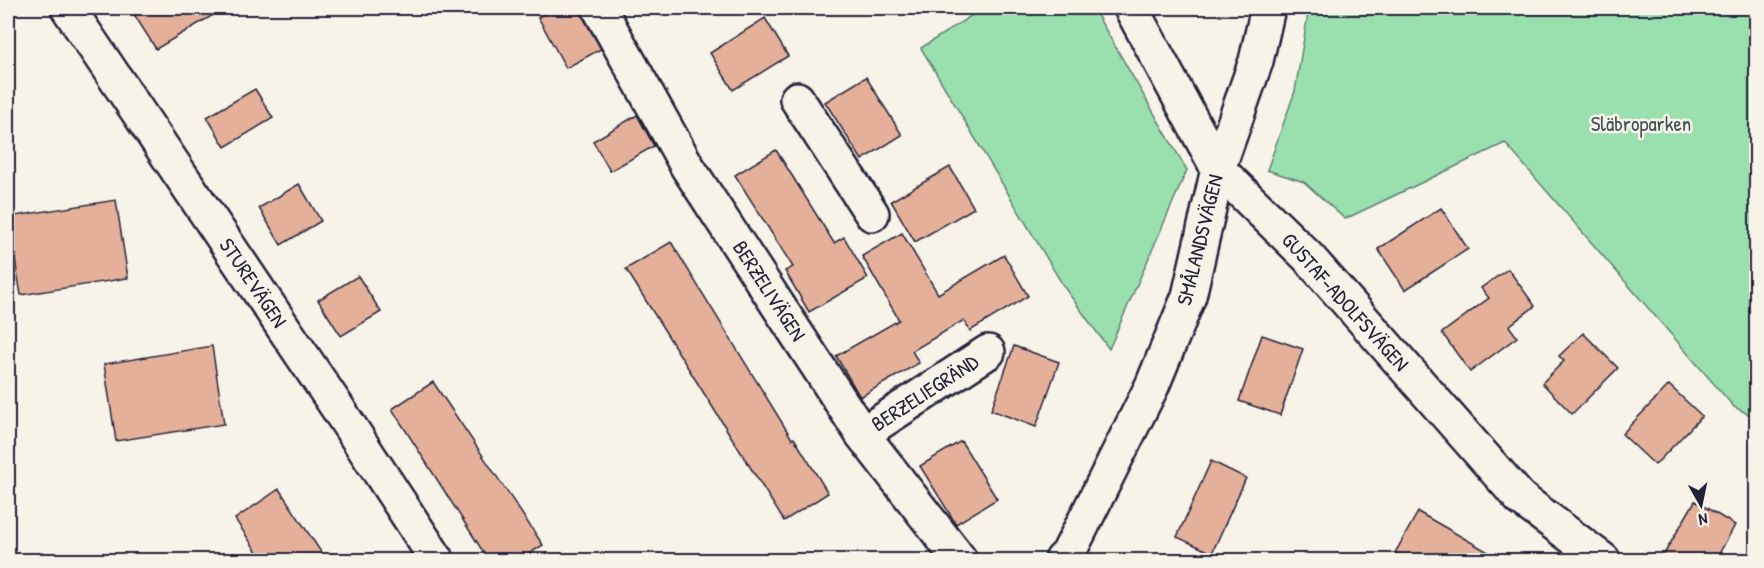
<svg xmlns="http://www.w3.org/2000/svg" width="1764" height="568" font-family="'Patrick Hand',sans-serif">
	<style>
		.green { fill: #9ae0ae; stroke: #5e8174; stroke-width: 1.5 }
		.building { fill: #e5b09a; stroke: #22223b; stroke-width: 1.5 }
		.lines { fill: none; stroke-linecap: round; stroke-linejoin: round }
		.minor-casing { stroke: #22223b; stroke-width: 38 }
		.minor { stroke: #f7f3e8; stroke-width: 33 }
		.labels { text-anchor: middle; stroke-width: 5; stroke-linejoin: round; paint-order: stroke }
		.park-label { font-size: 21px; fill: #405258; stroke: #f7f3e8 }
		.street-label { font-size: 21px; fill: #22223b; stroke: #f7f3e8 }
	</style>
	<rect width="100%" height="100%" fill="#f7f3e8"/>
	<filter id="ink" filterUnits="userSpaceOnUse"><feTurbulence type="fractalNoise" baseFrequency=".0167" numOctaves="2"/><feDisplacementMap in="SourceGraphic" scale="12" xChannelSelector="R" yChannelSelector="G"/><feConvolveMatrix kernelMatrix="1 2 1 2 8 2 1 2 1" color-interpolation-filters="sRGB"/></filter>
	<g filter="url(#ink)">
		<g class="green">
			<path d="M 983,8 L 1093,8 L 1187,170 L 1109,349 L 1064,287 L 921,48 Z"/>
			<path d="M 1309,8 L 1756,8 L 1756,418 L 1734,407 L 1505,143 L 1345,219 L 1304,182 L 1267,170 L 1295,91 Z"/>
		</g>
		<g class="building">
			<path d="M 130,8 L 225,8 L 156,49 Z"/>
			<path d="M 555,8 L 580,8 L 583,17 L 601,49 L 566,68 L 538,17 Z"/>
			<path d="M 765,18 L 788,56 L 733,90 L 710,53 Z"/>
			<path d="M 866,77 L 902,135 L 862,160 L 825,102 Z"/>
			<path d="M 255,89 L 273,118 L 225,147 L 207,117 Z"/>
			<path d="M 637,115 L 654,146 L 610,171 L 593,141 Z"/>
			<path d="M 776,150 L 834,243 L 844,237 L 868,278 L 809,312 L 785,271 L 793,267 L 735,175 Z"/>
			<path d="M 950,167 L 974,208 L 915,242 L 891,201 Z"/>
			<path d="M 299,184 L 321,221 L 281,245 L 259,208 Z"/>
			<path d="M 116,200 L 128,278 L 21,295 L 8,217 Z"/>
			<path d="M 1441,208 L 1468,249 L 1405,290 L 1378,249 Z"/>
			<path d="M 902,233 L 938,294 L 1004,255 L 1028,296 L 970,331 L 964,320 L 912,351 L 919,363 L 860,397 L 836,356 L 899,320 L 862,256 Z"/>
			<path d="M 671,242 L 792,439 L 794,438 L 828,493 L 784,521 L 626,269 Z"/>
			<path d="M 1508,269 L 1535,306 L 1509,326 L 1517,337 L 1470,372 L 1442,333 L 1489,298 L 1481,288 Z"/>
			<path d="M 358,276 L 381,312 L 341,336 L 318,300 Z"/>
			<path d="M 1583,333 L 1618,368 L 1572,414 L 1542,383 L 1564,361 L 1559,356 Z"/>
			<path d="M 1262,335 L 1303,349 L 1280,415 L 1239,401 Z"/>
			<path d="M 212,346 L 224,424 L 116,441 L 104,364 Z"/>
			<path d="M 1014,346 L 1059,362 L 1036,427 L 991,410 Z"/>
			<path d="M 433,382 L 543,545 L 518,561 L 489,561 L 392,409 Z"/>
			<path d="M 1669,385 L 1702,416 L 1655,465 L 1622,434 Z"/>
			<path d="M 961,441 L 997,499 L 956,524 L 920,466 Z"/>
			<path d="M 1211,461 L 1246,478 L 1212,553 L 1177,537 Z"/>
			<path d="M 279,489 L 327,561 L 263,561 L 235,519 Z"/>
			<path d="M 1695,501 L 1735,525 L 1715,561 L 1660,561 Z"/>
			<path d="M 1418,512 L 1504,561 L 1410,561 L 1395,553 Z"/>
		</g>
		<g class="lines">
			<defs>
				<g id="minor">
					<path d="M 68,8 L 337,407 L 437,560"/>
					<path d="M 599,8 L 687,166 L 862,434 L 960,560"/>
					<path d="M 1131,8 L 1218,169 L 1308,257 L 1520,498 L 1603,560"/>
					<path d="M 797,99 L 872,214"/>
					<path d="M 862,434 L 988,352"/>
					<path d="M 1062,560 L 1068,554 L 1152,386 L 1189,296 L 1218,169 L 1256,61 L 1268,8"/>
				</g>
			</defs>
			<use href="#minor" class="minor-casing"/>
			<use href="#minor" class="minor"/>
		</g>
	</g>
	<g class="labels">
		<g class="park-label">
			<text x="1641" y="131">Släbroparken</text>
		</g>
		<g class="street-label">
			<text transform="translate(1200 240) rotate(-76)" y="7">SMÅLANDSVÄGEN</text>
			<text transform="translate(253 283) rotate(56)" y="7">STUREVÄGEN</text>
			<text transform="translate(769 291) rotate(57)" y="7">BERZELIVÄGEN</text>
			<text transform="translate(1345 302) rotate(48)" y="7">GUSTAF-ADOLFSVÄGEN</text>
			<text transform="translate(925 393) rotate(-33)" y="7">BERZELIEGRÄND</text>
		</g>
	</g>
	<rect width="1764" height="568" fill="none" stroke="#f7f3e8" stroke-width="30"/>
	<rect x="15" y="15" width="1734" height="538" fill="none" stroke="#22223b" stroke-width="2" filter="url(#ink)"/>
	<g transform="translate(1701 505) rotate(171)" stroke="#f7f3e8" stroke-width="4.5" paint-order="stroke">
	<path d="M0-4.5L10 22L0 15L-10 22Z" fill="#22223b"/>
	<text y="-9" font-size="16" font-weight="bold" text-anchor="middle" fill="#22223b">N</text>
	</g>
</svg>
